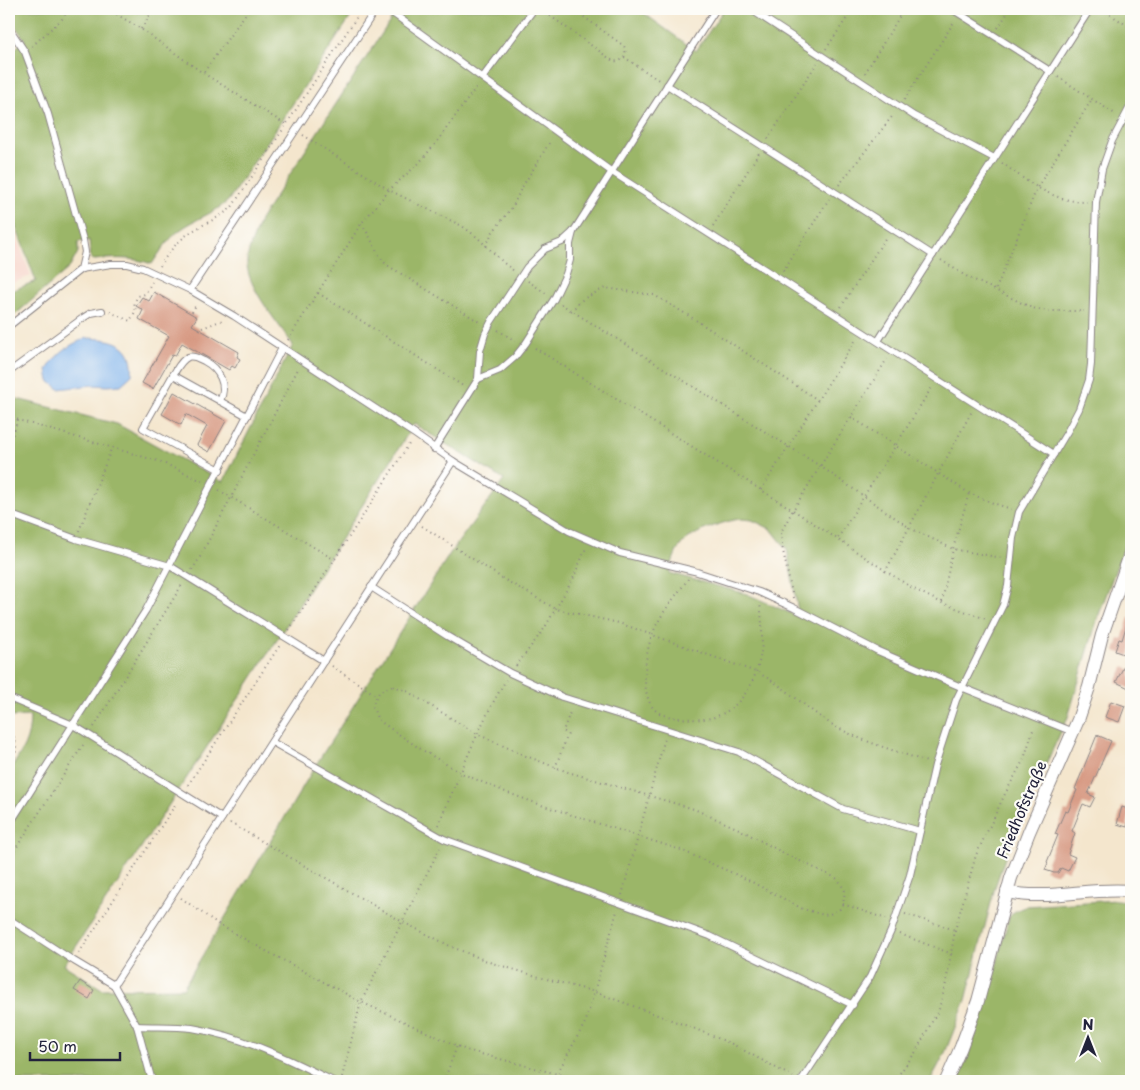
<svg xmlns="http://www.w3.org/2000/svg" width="1140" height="1090" font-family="'Playpen Sans',sans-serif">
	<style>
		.built { fill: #f7d1c7 }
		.forest { fill: #9bb667; stroke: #5e6c51; fill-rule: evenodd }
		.water { fill: #7fb2ec; stroke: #506a94 }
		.building { fill: #d79982 }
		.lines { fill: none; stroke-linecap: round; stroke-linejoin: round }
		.service-casing { stroke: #8b8484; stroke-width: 8 }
		.minor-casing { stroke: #8b8484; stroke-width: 14 }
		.path { stroke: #8b8484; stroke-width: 2; stroke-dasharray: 1 4; stroke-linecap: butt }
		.service { stroke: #fff; stroke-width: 6 }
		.minor { stroke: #fff; stroke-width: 12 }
		.labels { text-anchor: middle; stroke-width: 4.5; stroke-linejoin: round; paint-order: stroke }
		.street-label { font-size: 15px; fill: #22223b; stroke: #fdfcf7 }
	</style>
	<rect width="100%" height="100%" fill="#fdfcf7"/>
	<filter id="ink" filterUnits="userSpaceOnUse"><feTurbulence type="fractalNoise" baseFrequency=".02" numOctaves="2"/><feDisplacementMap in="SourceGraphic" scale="10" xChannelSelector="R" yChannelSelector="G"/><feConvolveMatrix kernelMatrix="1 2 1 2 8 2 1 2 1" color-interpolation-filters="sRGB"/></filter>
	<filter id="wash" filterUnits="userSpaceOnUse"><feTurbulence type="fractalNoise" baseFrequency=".0096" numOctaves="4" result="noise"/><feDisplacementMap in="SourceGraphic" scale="20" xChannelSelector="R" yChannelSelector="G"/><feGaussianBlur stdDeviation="1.12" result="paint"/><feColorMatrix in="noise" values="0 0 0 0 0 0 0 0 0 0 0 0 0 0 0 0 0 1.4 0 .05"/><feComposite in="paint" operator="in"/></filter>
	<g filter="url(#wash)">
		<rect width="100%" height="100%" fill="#f4e6cd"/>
		<path class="built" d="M 13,228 L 31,276 L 9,284 L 9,230 Z"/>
		<g class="forest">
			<path d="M 9,9 L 132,9 L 139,13 L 142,9 L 356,9 L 228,201 C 213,214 195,219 180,230 C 168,239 160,252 152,264 C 132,257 114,258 94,260 L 91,259 L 89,240 L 78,242 L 78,252 L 70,267 L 9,320 L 9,292 L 36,281 L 15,224 L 9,226 L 9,54 L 25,40 L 9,17 Z"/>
			<path d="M 398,9 L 638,9 L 696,51 L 724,9 L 1131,9 L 1131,528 L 1098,617 L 1068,717 L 1014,832 L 995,887 L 966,1000 L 944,1055 L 930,1081 L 9,1081 L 9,772 C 22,751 30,741 30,716 L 9,717 L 9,397 L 117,424 L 223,482 L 293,345 C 279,324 245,285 247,261 C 248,248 256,233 260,220 ZM 414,424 L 504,480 L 451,552 L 317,763 L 183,988 L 102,989 L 64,965 L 277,640 ZM 741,519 L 752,520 L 771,529 L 787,549 L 799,617 L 747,594 L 669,573 C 672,564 675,552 681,545 C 690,533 727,520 741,519 Z"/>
			<path d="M 1117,900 L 1131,902 L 1131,1081 L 957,1081 C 982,1029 994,973 1009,917 L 1015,911 L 1027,906 Z"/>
		</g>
		<path class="water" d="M 87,338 C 114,339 135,343 132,375 L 121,385 L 108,386 L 93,385 L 59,389 L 49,381 L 47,370 C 58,352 68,345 87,338 Z"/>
		<g id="blocks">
			<g class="building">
				<path d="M 154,292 L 197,317 L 192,325 L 239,352 L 237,357 L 240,359 L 235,368 L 232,366 L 229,370 L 182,343 L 175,356 L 172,355 L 153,389 L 142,383 L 169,336 L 139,319 L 143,310 L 136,306 L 142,297 L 149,301 Z"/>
				<path d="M 174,392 L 226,421 L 209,452 L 197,445 L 207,426 L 186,414 L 181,425 L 162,414 Z"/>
				<path d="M 1129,617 L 1131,617 L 1131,649 L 1129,656 L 1115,651 L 1119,639 L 1122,640 Z"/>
				<path d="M 1124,666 L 1131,670 L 1131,689 L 1116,682 Z"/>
				<path d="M 1111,701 L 1125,706 L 1119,722 L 1105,717 Z"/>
				<path d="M 1097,735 L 1111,741 L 1088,794 L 1095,797 L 1090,807 L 1083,804 L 1072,831 L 1075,833 L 1068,854 L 1075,857 L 1068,871 L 1061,868 L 1058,873 L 1054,873 L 1045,870 L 1048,863 L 1047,862 L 1058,835 L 1055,834 L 1065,811 L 1068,812 L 1077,790 L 1075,789 Z"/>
				<path d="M 1122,807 L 1131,810 L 1127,827 L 1117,824 Z"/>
				<path d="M 80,981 L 94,990 L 89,999 L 74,990 Z"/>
			</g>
		</g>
	</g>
	<g filter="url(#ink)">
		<use href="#blocks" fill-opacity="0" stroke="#8b8484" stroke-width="1"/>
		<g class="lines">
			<defs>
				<g id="service">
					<path d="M 387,9 L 612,172 L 1054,454"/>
					<path d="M 750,9 L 914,116 L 994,158"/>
					<path d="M 952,9 L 1050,71"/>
					<path d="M 9,28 L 25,52 L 48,114 L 83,240 L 85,252 L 81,269"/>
					<path d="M 483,77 L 534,9"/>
					<path d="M 667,85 L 933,255"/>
					<path d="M 190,290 L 376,9"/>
					<path d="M 9,326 L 81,269 L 111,264 L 127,264 L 143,268 L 190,290 L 234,316 L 416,435 L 453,461 L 569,531 L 620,553 L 694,571 L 759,592 L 794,608 L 878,651 L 961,687 L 1073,732"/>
					<path d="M 878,341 L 1090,9"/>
					<path d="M 9,372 L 83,318 L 91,313 L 102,311"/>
					<path d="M 173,375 C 177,369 181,360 188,357 C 194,355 199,359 204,361 C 219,369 228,385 220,401"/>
					<path d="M 478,379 L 480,351 L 485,334 L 491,322 L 527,267 L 545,249 L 562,242 L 573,232"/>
					<path d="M 434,449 L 478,379 L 500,370 L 515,357 L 526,343 L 554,299 L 566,274 L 570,260 L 570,244 L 573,232 L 716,9"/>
					<path d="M 220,470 L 143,428 L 173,375 L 247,416"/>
					<path d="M 9,514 L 76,539 L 170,566 L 324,661"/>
					<path d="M 371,587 L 447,636 L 510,673 L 562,697 L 739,752 L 843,809 L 920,831"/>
					<path d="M 9,698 L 73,725 L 222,818"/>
					<path d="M 272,742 L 444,839 L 710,936 L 853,1005"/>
					<path d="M 9,825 L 146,610 L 282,348"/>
					<path d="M 9,919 L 74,961 L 114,985 L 137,1026 L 152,1081"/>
					<path d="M 114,985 L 453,461"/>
					<path d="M 137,1026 C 155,1027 174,1026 192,1028 C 242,1036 288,1059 333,1081"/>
					<path d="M 801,1081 L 870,977 L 891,931 L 910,875 L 935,765 L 956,700 L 1003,605 L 1008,586 L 1013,538 L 1019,512 L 1067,432 L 1079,409 L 1089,380 L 1091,364 L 1096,202 L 1102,169 L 1112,141 L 1131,105"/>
				</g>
				<g id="minor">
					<path d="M 1007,892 C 1047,901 1090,887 1131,891"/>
					<path d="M 946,1081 L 961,1047 L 978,1001 L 1011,878 L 1029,832 L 1078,720 L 1089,687 L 1102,635 L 1131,552"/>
				</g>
			</defs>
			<use href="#service" class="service-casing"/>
			<use href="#minor" class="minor-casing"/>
			<g class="path">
				<path d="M 108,9 L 141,29 L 203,73 L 288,126"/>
				<path d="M 1102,9 L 1131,28"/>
				<path d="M 542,10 L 613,61 C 623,63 628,55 624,46 L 573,9"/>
				<path d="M 998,28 L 1010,9"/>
				<path d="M 141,29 L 154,9"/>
				<path d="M 32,46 L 62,19 L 69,9"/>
				<path d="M 826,49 L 853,9"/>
				<path d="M 624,57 L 660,81"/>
				<path d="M 204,72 L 249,9"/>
				<path d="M 865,73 L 904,9"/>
				<path d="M 1058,77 L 1115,114"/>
				<path d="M 904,100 L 954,22"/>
				<path d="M 303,135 L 389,190 L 462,226 L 477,237 L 505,264 L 514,271"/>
				<path d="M 768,139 L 817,63"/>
				<path d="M 1002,163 C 1028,182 1053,202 1087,202"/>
				<path d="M 839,185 L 894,114"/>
				<path d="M 361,224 C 372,236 375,254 387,265 L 481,323"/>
				<path d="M 713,226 L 759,153"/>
				<path d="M 486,246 L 492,233 L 513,206 L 521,189 L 551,140"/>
				<path d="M 941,260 L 964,275 L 1032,308 L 1048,311 L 1084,311"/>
				<path d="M 160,266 C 167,254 176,243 188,234 C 202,224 219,219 232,207 L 362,9"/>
				<path d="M 783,271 L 829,199"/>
				<path d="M 528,281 L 547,294"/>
				<path d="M 996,289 L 1037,188 L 1092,99"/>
				<path d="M 318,293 L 463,386"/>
				<path d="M 561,304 L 820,466 L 910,528 L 953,549 L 1002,558"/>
				<path d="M 841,307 L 886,237"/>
				<path d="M 571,311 L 583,299 L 605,288 L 654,295 L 691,317 L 818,400"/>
				<path d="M 110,312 L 130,321 L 136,310 C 133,305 135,301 138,296 L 145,294 L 152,282"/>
				<path d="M 192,312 L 196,305"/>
				<path d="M 202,328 L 223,320"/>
				<path d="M 498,330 L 515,341"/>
				<path d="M 288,340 L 361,224 L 389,190 L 418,164 L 436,143 L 477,86"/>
				<path d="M 535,348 L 793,510 L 912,588 L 942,603 L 986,619"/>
				<path d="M 9,413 L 18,420 L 161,462 L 202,481"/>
				<path d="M 851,417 L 969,493 L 993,503 L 1011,509"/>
				<path d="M 9,444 L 18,420"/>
				<path d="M 219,490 L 335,560"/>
				<path d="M 761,490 L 857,338"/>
				<path d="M 422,526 L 502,578 L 556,609 L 619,623 L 756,672 C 784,685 803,706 828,722 C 858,741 894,750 927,762"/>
				<path d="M 79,531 L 112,447"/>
				<path d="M 838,538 L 932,387"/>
				<path d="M 192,570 L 199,559 L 298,369"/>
				<path d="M 885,572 L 972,411"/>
				<path d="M 688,579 C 676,596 660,614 653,633 C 645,652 639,695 655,710 C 664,718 681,718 692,719 C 732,723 756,688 761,652 C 763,636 762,619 760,603"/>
				<path d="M 793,598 L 782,546 L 781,532 L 793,510 L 887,359"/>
				<path d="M 942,602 L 953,549 L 969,493"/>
				<path d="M 289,630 L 411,441"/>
				<path d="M 332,666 L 376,695"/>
				<path d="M 516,666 L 544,629 L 573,579 L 586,548"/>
				<path d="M 393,686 L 405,690 L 477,734 L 526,756 L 568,772 L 694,809 L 739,829 L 787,855 L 838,879 L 845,891 L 843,904 L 840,909 L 830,914 L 824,915 L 803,909 L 748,880 L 681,850 L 544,806 L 508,793 L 461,773 L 419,748 L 378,720 L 373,708 L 374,701 L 380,691 Z"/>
				<path d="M 94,727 L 182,585"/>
				<path d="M 9,728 C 19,742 18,754 9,768"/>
				<path d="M 555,768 L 568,734 L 563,731 L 571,710"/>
				<path d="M 188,785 L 280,645"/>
				<path d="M 230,823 L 401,921 L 452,947 L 492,963 L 543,978 L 595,992 L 693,1028 L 732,1044 L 793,1077"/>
				<path d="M 438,825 C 460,776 478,726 506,680"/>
				<path d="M 9,859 L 85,742"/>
				<path d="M 622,895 L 665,738"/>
				<path d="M 181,898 L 221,926 L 268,952 L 361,1002 L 466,1050 L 584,1081"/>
				<path d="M 843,904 L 886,919"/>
				<path d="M 905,914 L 955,930"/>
				<path d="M 900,934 L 952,954"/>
				<path d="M 79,953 L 177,802"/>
				<path d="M 342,1077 L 361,1002 L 440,848"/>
				<path d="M 444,1081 L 457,1046"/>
				<path d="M 553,1081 L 586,1021 L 617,911"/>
				<path d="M 894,1081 L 915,1053 L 939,1009 L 946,983 L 955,930 L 976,855 L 1006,792 L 1024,759 L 1034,727"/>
			</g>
			<use href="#service" class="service"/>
			<use href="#minor" class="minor"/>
		</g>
	</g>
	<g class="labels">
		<g class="street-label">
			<text transform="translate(1022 810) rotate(-67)" y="5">Friedhofstraße</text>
		</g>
	</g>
	<rect width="1140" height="1090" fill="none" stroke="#fdfcf7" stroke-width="30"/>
	<g transform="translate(1088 1038)" stroke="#fdfcf7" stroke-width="4" paint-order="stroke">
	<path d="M0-4L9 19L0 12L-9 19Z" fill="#22223b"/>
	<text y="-8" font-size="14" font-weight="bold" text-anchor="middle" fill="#22223b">N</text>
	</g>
	<path d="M30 1052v8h90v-8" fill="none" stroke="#22223b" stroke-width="2.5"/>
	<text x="38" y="1052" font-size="15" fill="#22223b" stroke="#fdfcf7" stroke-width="4" paint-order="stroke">50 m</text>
</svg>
